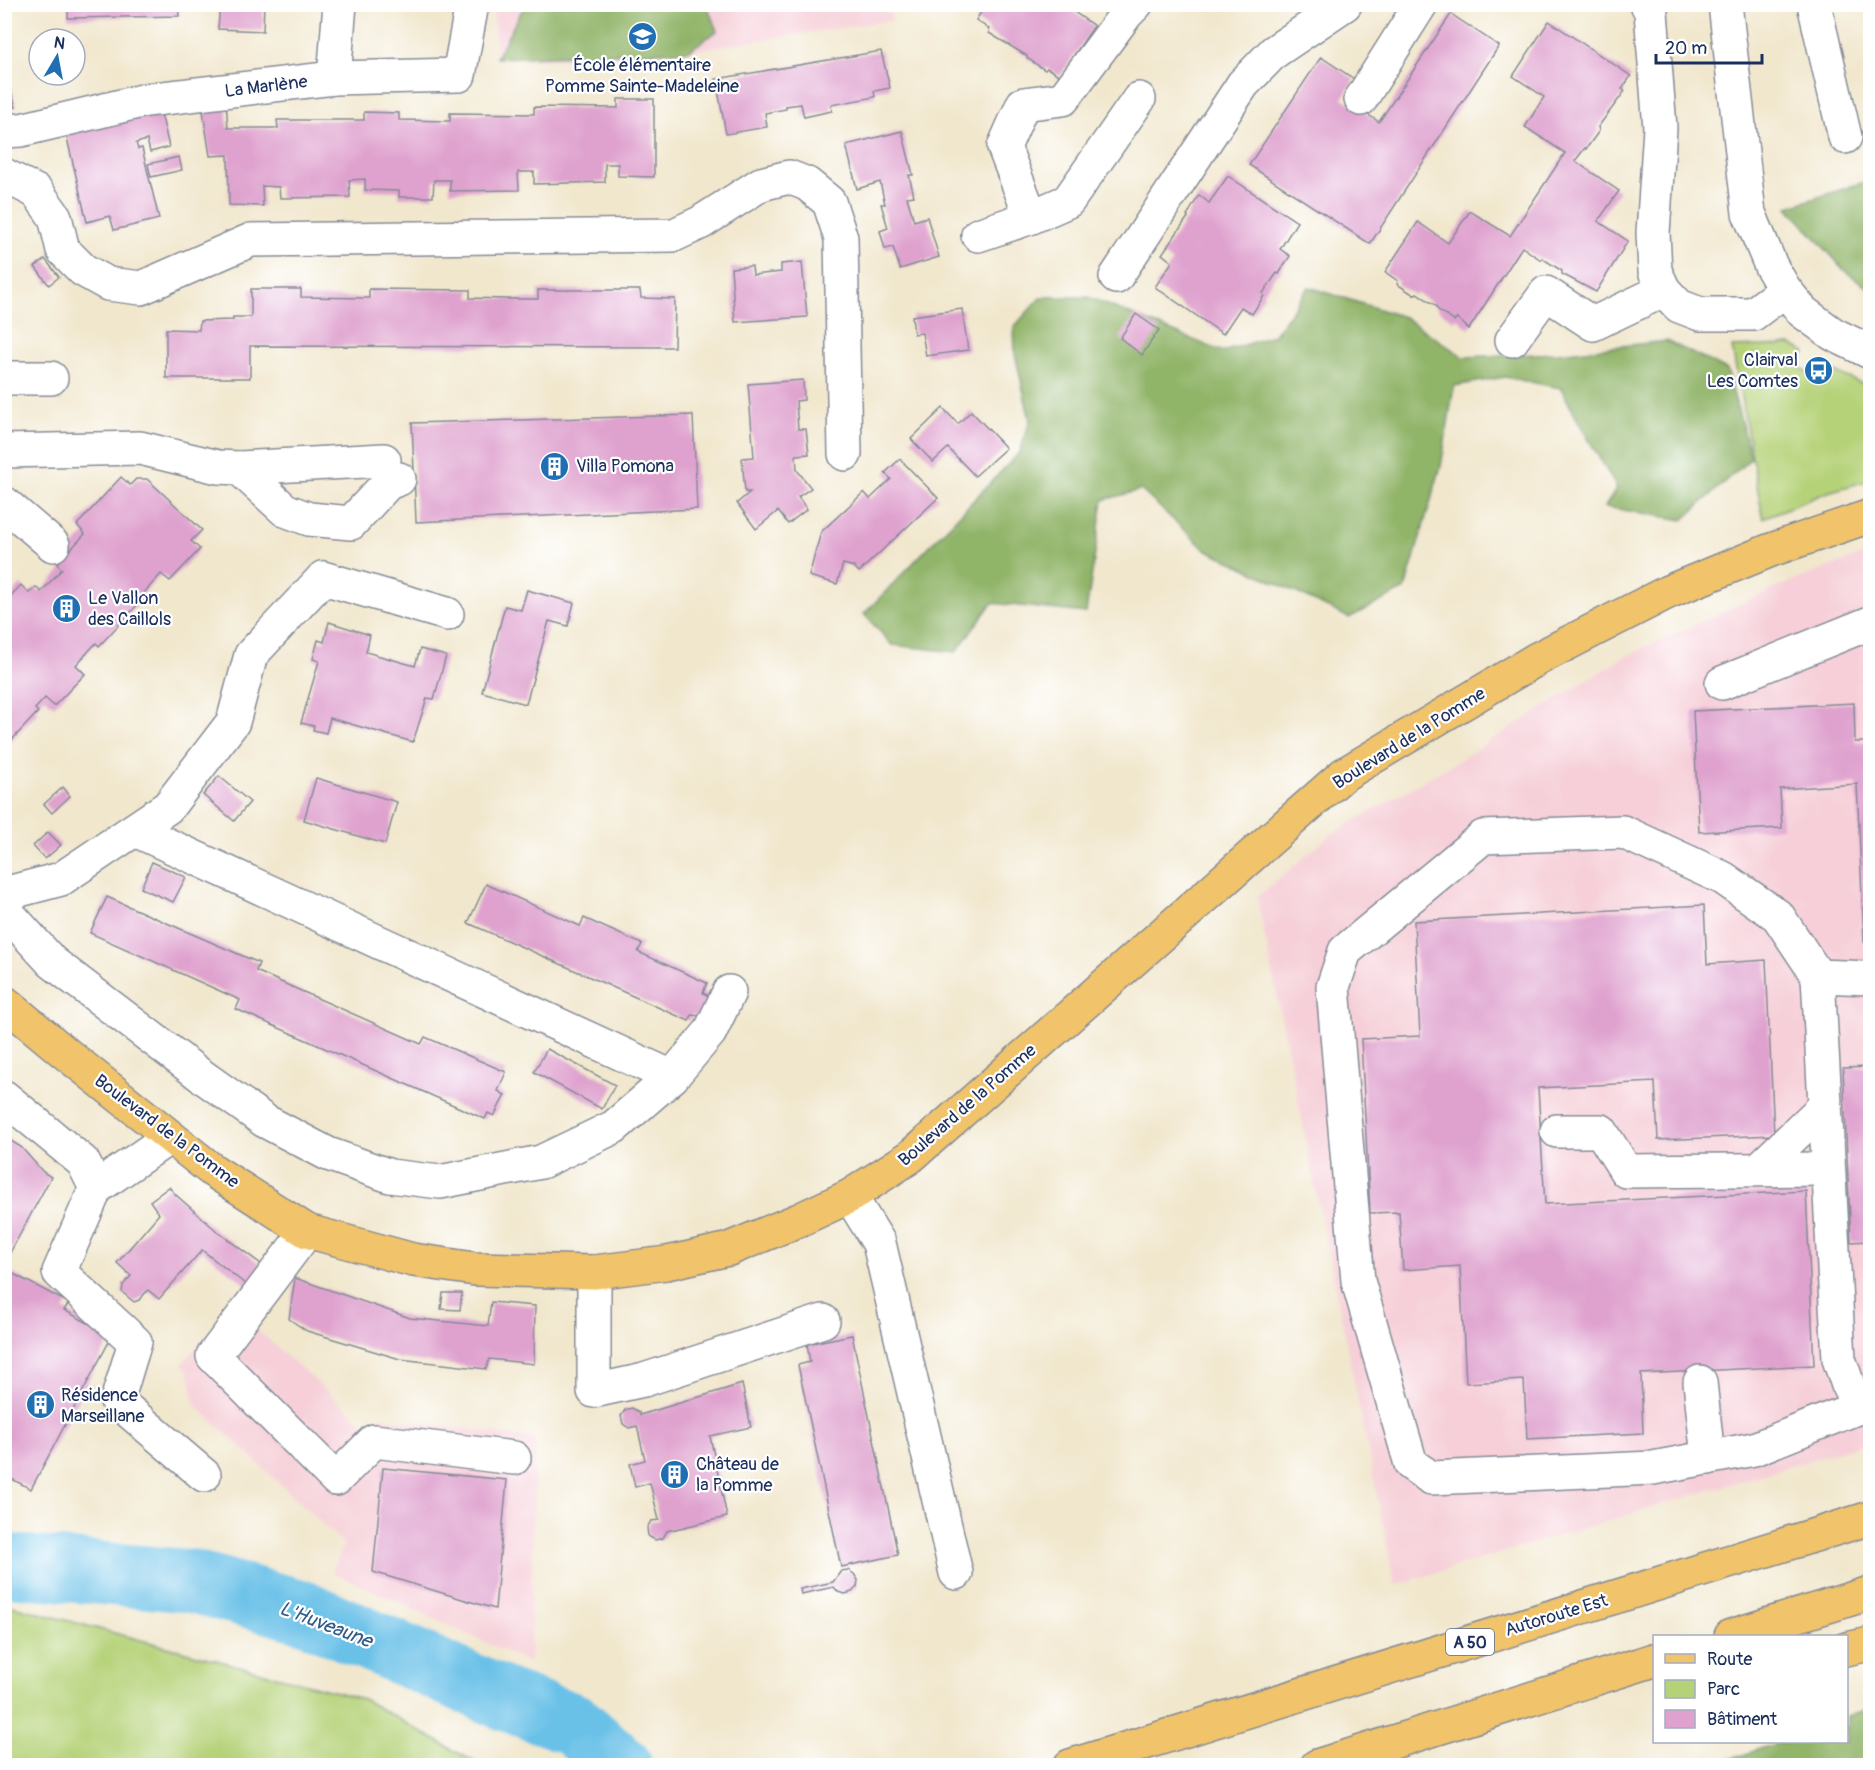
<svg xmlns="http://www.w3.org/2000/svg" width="1875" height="1770" font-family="Pangolin,sans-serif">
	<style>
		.built { fill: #f6cfd8 }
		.green { fill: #b5d278; stroke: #68806b; stroke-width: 1.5 }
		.forest { fill: #90b468; stroke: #567263; stroke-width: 1.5 }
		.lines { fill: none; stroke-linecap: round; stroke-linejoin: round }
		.river { stroke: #6bc1e8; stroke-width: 63 }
		.building { fill: #dfa2cf }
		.minor-casing { stroke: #868b96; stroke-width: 36 }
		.major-casing { stroke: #868b96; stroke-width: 36 }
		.highway-casing { stroke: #868b96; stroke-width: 36 }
		.minor { stroke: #fff; stroke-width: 33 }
		.major { stroke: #f1c36a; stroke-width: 33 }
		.highway { stroke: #f1c36a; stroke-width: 33 }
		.labels { text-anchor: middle; stroke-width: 4.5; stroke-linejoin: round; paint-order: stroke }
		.shield { fill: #fff; stroke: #5f6d8e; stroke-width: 1.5 }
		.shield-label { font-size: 16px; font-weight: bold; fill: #1b2f5e }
		.poi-label { font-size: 18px; fill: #1b2f5e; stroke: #fff; text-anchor: start }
		.street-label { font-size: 18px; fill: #1b2f5e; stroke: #fff }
		.water-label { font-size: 20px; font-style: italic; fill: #335b87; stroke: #fff }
	</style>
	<rect width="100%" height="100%" fill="#fff"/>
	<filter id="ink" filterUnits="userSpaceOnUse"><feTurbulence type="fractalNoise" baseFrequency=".0167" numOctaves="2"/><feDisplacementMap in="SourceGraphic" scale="12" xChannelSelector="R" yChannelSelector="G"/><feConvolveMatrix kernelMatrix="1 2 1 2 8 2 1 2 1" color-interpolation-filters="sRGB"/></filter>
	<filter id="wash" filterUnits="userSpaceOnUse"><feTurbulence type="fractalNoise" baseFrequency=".008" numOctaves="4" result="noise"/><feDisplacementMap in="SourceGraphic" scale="24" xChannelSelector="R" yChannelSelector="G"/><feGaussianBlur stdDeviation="1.35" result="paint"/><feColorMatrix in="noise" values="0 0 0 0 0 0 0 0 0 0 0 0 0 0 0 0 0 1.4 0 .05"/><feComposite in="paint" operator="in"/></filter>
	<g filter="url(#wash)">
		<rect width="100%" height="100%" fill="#f1e7cd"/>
		<g class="built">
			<path d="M 887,4 L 892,20 L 688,51 L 578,59 L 496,58 L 493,5 Z"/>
			<path d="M 1870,552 L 1870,1442 L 1395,1585 L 1257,897 L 1333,833 L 1453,764 L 1624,657 L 1780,586 Z"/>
			<path d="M 231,1307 L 368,1427 L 379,1417 L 535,1439 L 530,1663 L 332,1572 L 344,1544 L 195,1404 L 188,1370 L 182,1364 Z"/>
		</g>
		<g class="green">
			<path d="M 1791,345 L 1806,352 L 1797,365 L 1821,382 L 1830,370 L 1870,387 L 1870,480 L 1828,492 L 1763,518 L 1732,347 Z"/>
			<path d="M 5,1604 L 363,1699 L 480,1765 L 5,1765 Z"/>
		</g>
		<g class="forest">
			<path d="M 525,5 L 707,5 L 717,31 L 688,51 L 496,58 Z"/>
			<path d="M 1870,180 L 1870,289 L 1845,271 L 1788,207 Z"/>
			<path d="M 1309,287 L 1404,317 L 1464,357 L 1558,353 L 1667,341 L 1727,370 L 1751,458 L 1683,520 L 1605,507 L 1617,488 L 1579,423 L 1561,388 L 1505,377 L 1454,386 L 1441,466 L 1405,589 L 1349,618 L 1205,549 L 1141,490 L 1103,500 L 1086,613 L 992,603 L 956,652 L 892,645 L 864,614 L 1020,452 L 1030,420 L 1015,354 L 1014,327 L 1041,297 L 1088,297 L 1223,352 L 1274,335 Z"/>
			<path d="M 1870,1708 L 1870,1765 L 1714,1765 L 1780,1742 L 1846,1742 L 1847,1717 Z"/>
		</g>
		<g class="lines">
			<path class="river" d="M 4,1565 L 191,1581 L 305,1612 L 504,1699 L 573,1724 L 621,1766"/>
		</g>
		<g id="blocks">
			<g class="building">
				<path d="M 68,4 L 178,4 L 179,16 L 68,18 Z"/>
				<path d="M 220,4 L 264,4 L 263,31 L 218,29 Z"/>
				<path d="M 986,4 L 1063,4 L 1094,26 L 1060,76 L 1047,68 L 1045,70 L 1027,58 L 1027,56 L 989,33 L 989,29 L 976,20 Z"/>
				<path d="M 1451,14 L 1499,46 L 1370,244 L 1249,165 L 1321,57 L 1354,79 L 1343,98 L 1379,122 Z"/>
				<path d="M 1549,21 L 1631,76 L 1622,89 L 1625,91 L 1598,127 L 1599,131 L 1586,149 L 1585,148 L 1575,161 L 1619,191 L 1598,221 L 1628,241 L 1596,292 L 1562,274 L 1562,271 L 1542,258 L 1541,260 L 1522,247 L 1469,329 L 1457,318 L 1454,321 L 1437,309 L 1436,306 L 1417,293 L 1414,295 L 1397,284 L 1398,281 L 1385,272 L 1418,222 L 1448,243 L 1470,211 L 1510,236 L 1565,153 L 1525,127 L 1544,97 L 1513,76 Z"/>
				<path d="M 881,51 L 890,88 L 874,91 L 875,97 L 831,105 L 832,111 L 804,117 L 801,104 L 786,106 L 786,109 L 765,113 L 767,127 L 726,134 L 716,79 Z"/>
				<path d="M 11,91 L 16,107 L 4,111 L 4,93 Z"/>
				<path d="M 618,99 L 654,99 L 654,177 L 618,176 L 618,164 L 605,164 L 605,182 L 534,184 L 534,172 L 518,172 L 519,190 L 450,191 L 450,180 L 434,180 L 433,197 L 399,197 L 399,191 L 365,190 L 365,179 L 349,180 L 350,197 L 280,198 L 279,187 L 262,186 L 263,206 L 229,205 L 228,155 L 210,156 L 202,104 L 226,102 L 228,128 L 278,128 L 277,120 L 364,120 L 364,112 L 399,113 L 399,120 L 450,121 L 450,113 L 534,114 L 534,107 L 618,108 Z"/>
				<path d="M 161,113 L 169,147 L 150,152 L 147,140 L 136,143 L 138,149 L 142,148 L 159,219 L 114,230 L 110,216 L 87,222 L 65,130 Z"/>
				<path d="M 902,131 L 913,175 L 909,175 L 914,196 L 907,197 L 914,221 L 927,217 L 939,257 L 900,269 L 893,247 L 885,249 L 880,231 L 888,228 L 881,204 L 885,204 L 880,182 L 857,189 L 846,145 Z"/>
				<path d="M 179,157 L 182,170 L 151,177 L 148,164 Z"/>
				<path d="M 1228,176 L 1297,222 L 1280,249 L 1290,256 L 1279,274 L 1277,273 L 1263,293 L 1264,296 L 1252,314 L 1241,307 L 1223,334 L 1155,287 L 1172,262 L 1162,254 L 1188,217 L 1187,216 L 1199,195 L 1209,203 Z"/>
				<path d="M 4,229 L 7,229 L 10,305 L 4,305 Z"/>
				<path d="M 45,259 L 59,277 L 49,285 L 35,267 Z"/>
				<path d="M 802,262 L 807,317 L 735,322 L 731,268 L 752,266 L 753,275 L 781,272 L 781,264 Z"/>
				<path d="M 251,289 L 301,289 L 301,297 L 369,298 L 369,289 L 470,290 L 470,298 L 505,299 L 538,299 L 538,290 L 640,290 L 641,298 L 675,299 L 674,347 L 250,346 L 250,378 L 166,378 L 166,329 L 199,330 L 200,321 L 233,320 L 233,317 L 251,317 Z"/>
				<path d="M 962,309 L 968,350 L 926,356 L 922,333 L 914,334 L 912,316 Z"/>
				<path d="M 1136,314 L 1159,330 L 1142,355 L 1120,338 Z"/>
				<path d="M 803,380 L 804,400 L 796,401 L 798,429 L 806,429 L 809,454 L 796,455 L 797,470 L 811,488 L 798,497 L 807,509 L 788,524 L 778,511 L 756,529 L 737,503 L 750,492 L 745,492 L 742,458 L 754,457 L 748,384 Z"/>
				<path d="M 943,408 L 958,424 L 971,411 L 1006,448 L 975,476 L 948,448 L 933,462 L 911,439 Z"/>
				<path d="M 693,415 L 697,509 L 416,522 L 412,423 Z"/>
				<path d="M 900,459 L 938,498 L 859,572 L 854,567 L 843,564 L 837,584 L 809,576 L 821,532 L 864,492 L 870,499 L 891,479 L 885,473 Z"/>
				<path d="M 121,477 L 130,485 L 136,479 L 147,479 L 202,530 L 191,541 L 200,549 L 170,581 L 161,574 L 141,596 L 143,599 L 99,646 L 96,643 L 76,665 L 85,674 L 54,706 L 45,698 L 35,709 L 38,712 L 8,744 L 4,741 L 4,603 L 21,585 L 29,593 L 36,587 L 41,592 L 62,569 L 57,564 L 85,534 L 77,525 Z"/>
				<path d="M 527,590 L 574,603 L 568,626 L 549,621 L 526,704 L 482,692 L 505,606 L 521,610 Z"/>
				<path d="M 329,622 L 370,635 L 366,652 L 415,666 L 420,649 L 446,656 L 434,699 L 427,698 L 413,742 L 330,718 L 326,733 L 313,730 L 314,726 L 301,723 L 319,661 L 313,659 L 318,640 L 324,642 Z"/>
				<path d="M 1854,703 L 1855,742 L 1870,742 L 1870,942 L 1864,942 L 1857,784 L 1780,789 L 1782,828 L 1699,832 L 1693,711 Z"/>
				<path d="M 219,776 L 250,802 L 234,821 L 203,795 Z"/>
				<path d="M 316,778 L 397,802 L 385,844 L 304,820 Z"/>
				<path d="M 63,787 L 70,796 L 52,813 L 44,804 Z"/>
				<path d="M 48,832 L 61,845 L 45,859 L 33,846 Z"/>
				<path d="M 152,862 L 186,877 L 173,902 L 141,888 Z"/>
				<path d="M 486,884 L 580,926 L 584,918 L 642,944 L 638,952 L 707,983 L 703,993 L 709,996 L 699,1016 L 692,1015 L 689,1021 L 468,923 Z"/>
				<path d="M 107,897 L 259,963 L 256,971 L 421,1044 L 425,1037 L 506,1072 L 498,1091 L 505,1095 L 494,1116 L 488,1113 L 485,1119 L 236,1009 L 240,1000 L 90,933 Z"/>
				<path d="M 1704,905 L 1707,964 L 1766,960 L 1774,1135 L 1658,1140 L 1655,1082 L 1538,1088 L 1545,1204 L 1806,1191 L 1814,1365 L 1641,1374 L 1643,1433 L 1527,1439 L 1524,1380 L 1466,1383 L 1460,1266 L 1403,1270 L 1399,1212 L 1370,1213 L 1361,1039 L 1420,1036 L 1414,921 Z"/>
				<path d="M 547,1049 L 615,1085 L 602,1109 L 534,1072 Z"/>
				<path d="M 1870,1067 L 1870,1241 L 1851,1242 L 1843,1068 Z"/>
				<path d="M 6,1138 L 21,1147 L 43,1172 L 51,1177 L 4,1264 L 4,1141 Z"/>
				<path d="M 169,1187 L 176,1195 L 218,1232 L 265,1267 L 249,1287 L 202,1250 L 159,1299 L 148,1290 L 139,1300 L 134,1302 L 122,1292 L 123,1285 L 131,1276 L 117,1263 L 159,1214 L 150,1201 Z"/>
				<path d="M 4,1269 L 69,1303 L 64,1310 L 112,1336 L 31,1489 L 4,1475 Z"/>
				<path d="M 295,1278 L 410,1318 L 488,1326 L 491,1302 L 535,1306 L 534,1364 L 489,1359 L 486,1369 L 400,1359 L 307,1331 L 289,1319 Z"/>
				<path d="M 443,1293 L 462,1293 L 460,1310 L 441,1309 Z"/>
				<path d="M 852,1335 L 898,1555 L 841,1567 L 798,1365 L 810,1362 L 807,1344 Z"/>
				<path d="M 742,1384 L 751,1427 L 710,1436 L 727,1517 L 667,1531 L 663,1538 L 655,1540 L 648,1536 L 647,1528 L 651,1521 L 659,1520 L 650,1483 L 635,1487 L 630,1464 L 645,1460 L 637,1426 L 629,1428 L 623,1424 L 621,1416 L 625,1410 L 632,1408 L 639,1412 L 640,1415 Z"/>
				<path d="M 383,1468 L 507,1480 L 495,1609 L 373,1572 Z"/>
				<path d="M 848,1570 L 854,1574 L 858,1580 L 857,1587 L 852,1592 L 845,1594 L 838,1592 L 834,1587 L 801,1594 L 800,1589 L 833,1582 L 841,1571 Z"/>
			</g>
		</g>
	</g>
	<g filter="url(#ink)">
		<use href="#blocks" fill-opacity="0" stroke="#868b96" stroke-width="1.5"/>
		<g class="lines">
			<defs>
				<g id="minor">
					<path d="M 1647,4 L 1651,12 L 1660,128 L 1653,233 L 1655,271 L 1664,290 L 1679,306 L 1700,314 L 1753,314 L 1785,290"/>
					<path d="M 1725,4 L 1749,213 L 1771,266 L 1785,290 L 1803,312 L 1833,334 L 1870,352"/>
					<path d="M 1814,4 L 1845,137"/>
					<path d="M 334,78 L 340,4"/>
					<path d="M 1361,99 L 1421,4"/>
					<path d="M 4,131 L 21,130 L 146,100 L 334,78 L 459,75 L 472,4"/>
					<path d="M 4,175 L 37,192 L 55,217 L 63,250 L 83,270 L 108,284 L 141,288 L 251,240 L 674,235 L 700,223 L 761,184 L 789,177 L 807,184 L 829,202 L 841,238 L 845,454"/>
					<path d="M 1031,217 L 1004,147 L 1023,104 L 1063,99 L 1127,13 L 1136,4"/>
					<path d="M 978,235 L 1029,218 L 1068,201 L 1139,99"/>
					<path d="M 1116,277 L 1243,84 L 1274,52 L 1345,4"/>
					<path d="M 1512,340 L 1546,293 L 1593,324 L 1664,290"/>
					<path d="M 4,378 L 51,378"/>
					<path d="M 4,451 L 140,448 L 218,467 L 239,468 L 384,460"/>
					<path d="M 239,468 L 285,510 L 309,519 L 351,523 L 388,483 L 399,479"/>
					<path d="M 4,503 L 53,545"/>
					<path d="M 1722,683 L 1870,623"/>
					<path d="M 135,830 L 672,1077"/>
					<path d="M 4,894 L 61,879 L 168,807 L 233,722 L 251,655 L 323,578 L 447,614"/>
					<path d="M 4,909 L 52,962 L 199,1074 L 265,1121 L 328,1154 L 390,1176 L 440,1182 L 541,1162 L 614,1127 L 672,1077 L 710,1032 L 729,992"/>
					<path d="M 1818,976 L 1839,1359 L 1848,1385 L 1859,1407"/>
					<path d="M 1870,978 L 1818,976 L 1778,916 L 1723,878 L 1623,832 L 1483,837 L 1345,951 L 1333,987 L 1358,1281 L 1411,1464 L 1431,1478 L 1653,1468 L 1754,1449 L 1859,1407 L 1870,1399"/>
					<path d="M 4,1097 L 83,1162 L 96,1188 L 59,1272 L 135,1342 L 117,1401 L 204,1475"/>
					<path d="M 1557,1131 L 1601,1131 L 1626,1171 L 1828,1169"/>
					<path d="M 1760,1168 L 1825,1106"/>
					<path d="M 96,1188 L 170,1137"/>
					<path d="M 850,1196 L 879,1243 L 956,1573"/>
					<path d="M 307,1231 L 213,1356 L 336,1479 L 374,1441 L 514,1458"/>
					<path d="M 594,1272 L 594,1391 L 644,1380 L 823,1321"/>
					<path d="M 1700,1382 L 1708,1458"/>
				</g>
				<path id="major" d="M 4,1002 L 64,1052 L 212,1170 L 307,1231 L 413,1260 L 475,1269 L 594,1272 L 667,1263 L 729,1249 L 799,1220 L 850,1196 L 910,1157 L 1343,775 L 1537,659 L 1668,592 L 1771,550 L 1870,516"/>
				<g id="highway">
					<path d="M 1731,1636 L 1870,1593"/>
					<path d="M 1846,1649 L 1870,1644"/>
					<path d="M 1070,1766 L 1870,1518"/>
					<path d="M 1317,1766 L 1654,1660"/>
				</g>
			</defs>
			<use href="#minor" class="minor-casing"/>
			<use href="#major" class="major-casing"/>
			<use href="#highway" class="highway-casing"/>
			<use href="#minor" class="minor"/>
			<use href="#major" class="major"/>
			<use href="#highway" class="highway"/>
		</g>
	</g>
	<defs>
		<symbol id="school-disc" viewBox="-11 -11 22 22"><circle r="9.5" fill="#1f6fb2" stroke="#fff"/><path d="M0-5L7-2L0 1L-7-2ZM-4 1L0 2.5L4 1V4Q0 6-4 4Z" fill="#fff"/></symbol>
		<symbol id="bus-disc" viewBox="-11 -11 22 22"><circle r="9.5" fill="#1f6fb2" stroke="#fff"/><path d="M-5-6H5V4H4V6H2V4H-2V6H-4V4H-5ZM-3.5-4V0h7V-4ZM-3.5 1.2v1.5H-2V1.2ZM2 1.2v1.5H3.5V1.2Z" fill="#fff"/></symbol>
		<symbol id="building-disc" viewBox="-11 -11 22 22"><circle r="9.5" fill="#1f6fb2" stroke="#fff"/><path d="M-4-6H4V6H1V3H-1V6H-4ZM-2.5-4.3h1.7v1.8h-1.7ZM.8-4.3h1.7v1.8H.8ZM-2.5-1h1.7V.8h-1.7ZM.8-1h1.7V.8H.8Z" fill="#fff"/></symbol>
	</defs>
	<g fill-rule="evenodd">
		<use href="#school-disc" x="626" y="20" width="33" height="33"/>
		<use href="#bus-disc" x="1802" y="354" width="33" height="33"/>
		<use href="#building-disc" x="538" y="450" width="33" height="33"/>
		<use href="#building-disc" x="50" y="592" width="33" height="33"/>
		<use href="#building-disc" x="24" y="1388" width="33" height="33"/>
		<use href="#building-disc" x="658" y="1458" width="33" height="33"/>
	</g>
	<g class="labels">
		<rect class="shield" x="1446" y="1629" width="48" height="26" rx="4.5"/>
		<g class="shield-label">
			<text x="1470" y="1648">A 50</text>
		</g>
		<g class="poi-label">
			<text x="642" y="71" text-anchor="middle">École élémentaire<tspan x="642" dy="21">Pomme Sainte-Madeleine</tspan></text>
			<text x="1798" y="366" text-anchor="end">Clairval<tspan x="1798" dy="21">Les Comtes</tspan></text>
			<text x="576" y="472">Villa Pomona</text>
			<text x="88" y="604">Le Vallon<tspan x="88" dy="21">des Caillols</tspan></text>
			<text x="61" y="1401">Résidence<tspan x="61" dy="21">Marseillane</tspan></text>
			<text x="696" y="1470">Château de<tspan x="696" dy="21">la Pomme</tspan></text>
		</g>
		<g class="street-label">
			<text transform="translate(266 86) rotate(-7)" y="6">La Marlène</text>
			<text transform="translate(1409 738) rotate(-32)" y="6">Boulevard de la Pomme</text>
			<text transform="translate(967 1105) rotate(-41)" y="6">Boulevard de la Pomme</text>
			<text transform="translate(167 1131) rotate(37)" y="6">Boulevard de la Pomme</text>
			<text transform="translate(1556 1615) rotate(-17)" y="6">Autoroute Est</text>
		</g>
		<g class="water-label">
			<text transform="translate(326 1624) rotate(21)" y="7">L'Huveaune</text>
		</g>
	</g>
	<rect width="1875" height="1770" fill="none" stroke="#fff" stroke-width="24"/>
	<rect x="1653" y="1635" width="195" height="108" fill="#ffffff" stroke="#a4acbf" stroke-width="1.5"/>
	<rect x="1665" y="1654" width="30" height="9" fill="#f1c36a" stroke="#a4acbf" stroke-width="1.5"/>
	<text x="1707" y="1665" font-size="18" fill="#1b2f5e">Route</text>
	<rect x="1665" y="1680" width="30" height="18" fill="#b5d278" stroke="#a4acbf" stroke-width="1.5"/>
	<text x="1707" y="1695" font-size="18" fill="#1b2f5e">Parc</text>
	<rect x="1665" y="1710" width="30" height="18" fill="#dfa2cf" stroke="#a4acbf" stroke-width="1.5"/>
	<text x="1707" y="1725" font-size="18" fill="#1b2f5e">Bâtiment</text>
	<g transform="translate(57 57) rotate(10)"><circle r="28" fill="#ffffff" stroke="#a4acbf" stroke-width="1.5"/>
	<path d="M0-4.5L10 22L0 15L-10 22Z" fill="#1f6fb2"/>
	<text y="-9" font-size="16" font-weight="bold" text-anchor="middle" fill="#1b2f5e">N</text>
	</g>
	<path d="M1656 54v9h106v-9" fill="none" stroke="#1b2f5e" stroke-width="3"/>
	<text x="1665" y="54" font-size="18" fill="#1b2f5e" stroke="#ffffff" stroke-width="4.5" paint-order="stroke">20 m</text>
</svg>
